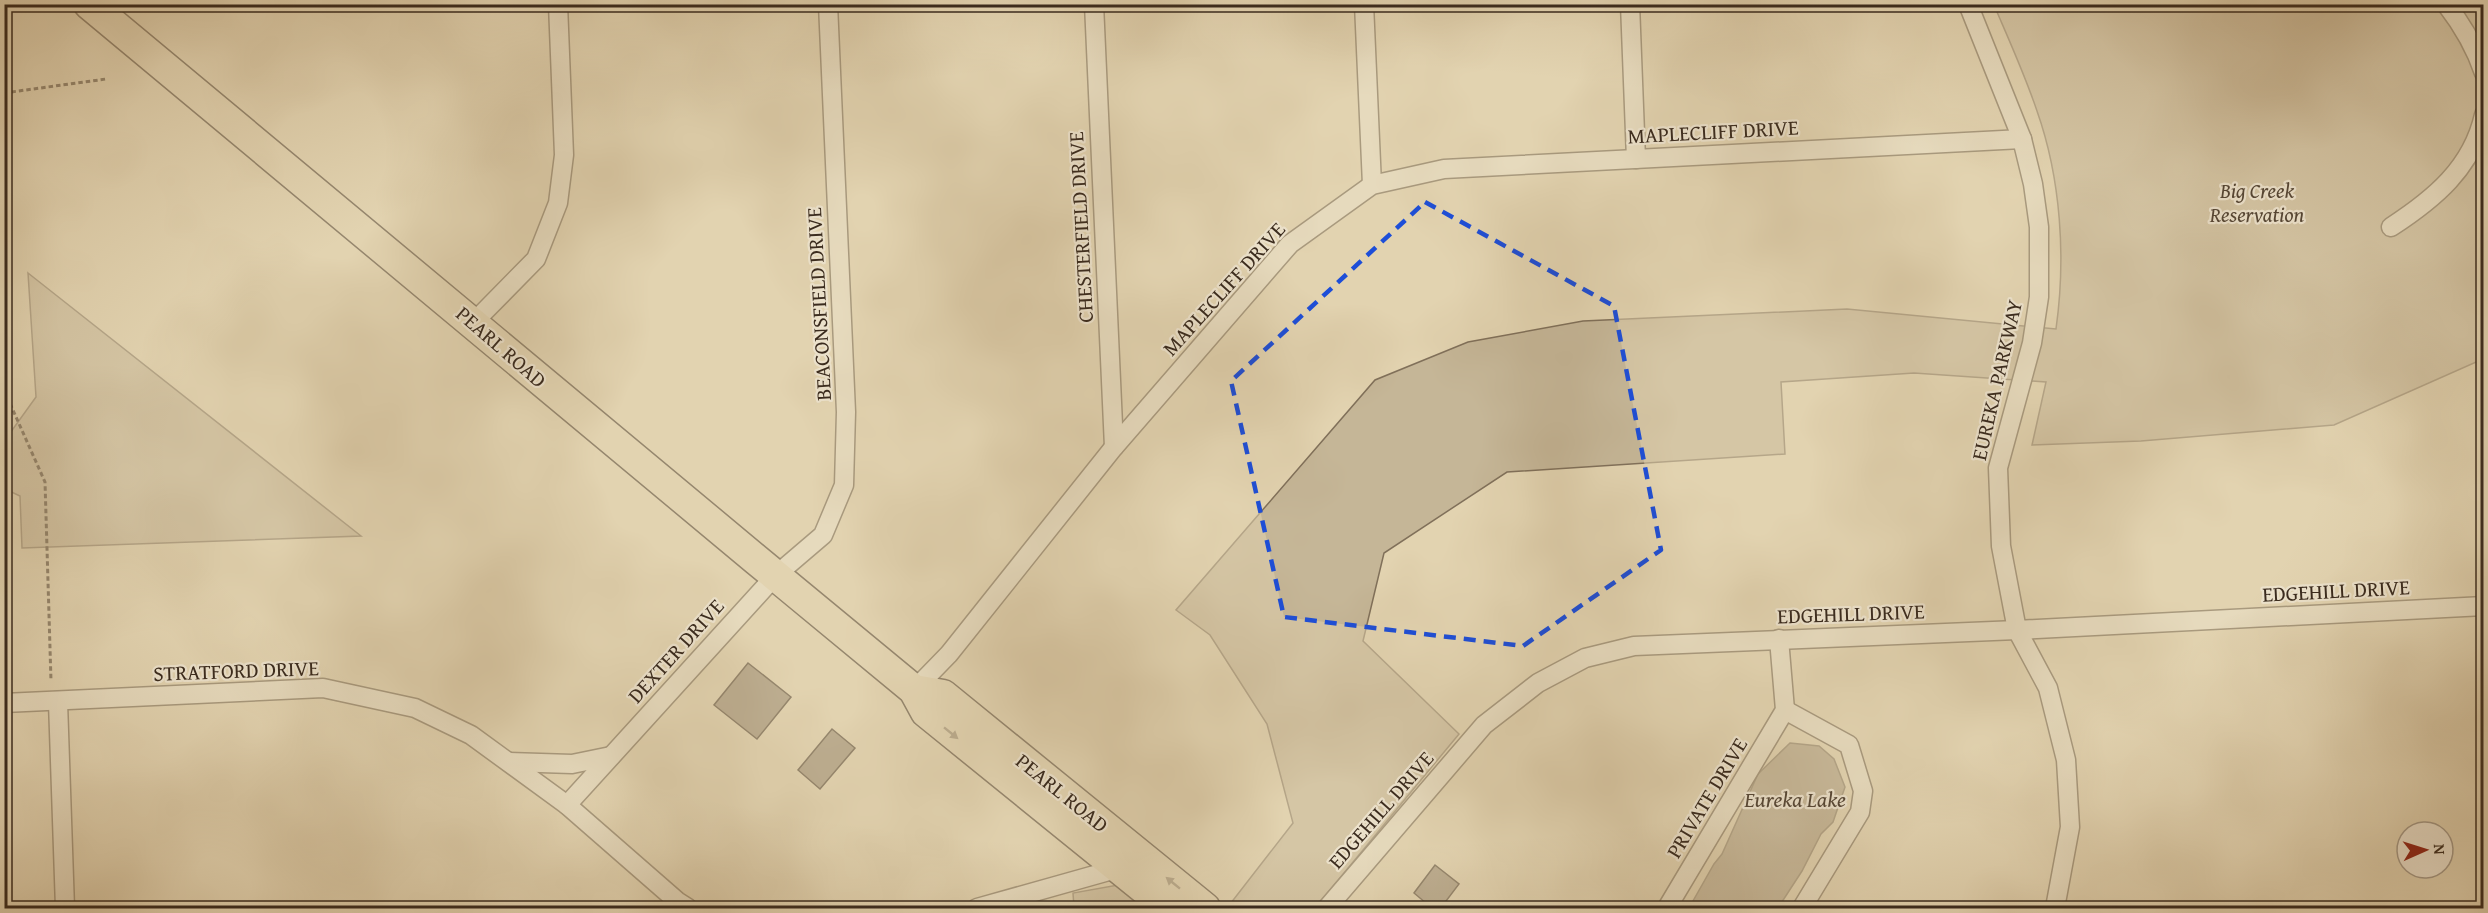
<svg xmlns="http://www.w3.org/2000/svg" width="2488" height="913" font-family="'Gentium Book Plus',serif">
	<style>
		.green { fill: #c5b697; stroke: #80705a; stroke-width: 1.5 }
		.water { fill: #a99a7e; stroke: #7d6e58; stroke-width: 1.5 }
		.building { fill: #91826a; stroke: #3a2b1e; stroke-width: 1.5 }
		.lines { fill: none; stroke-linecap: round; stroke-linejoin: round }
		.minor-casing { stroke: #645542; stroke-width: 21 }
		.primary-casing { stroke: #3a2b1e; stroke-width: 33 }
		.path { stroke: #3a2b1e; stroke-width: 3; stroke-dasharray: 4.5 3; stroke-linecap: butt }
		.minor { stroke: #ece2cc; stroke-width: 18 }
		.primary { stroke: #e2d3b0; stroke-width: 30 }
		.oneway { fill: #8e7f67 }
		.marked { fill: none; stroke: #1d4ed8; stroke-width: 4.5; stroke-dasharray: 12 8; stroke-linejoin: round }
		.labels { text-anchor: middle; stroke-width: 4.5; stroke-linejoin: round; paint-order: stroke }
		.street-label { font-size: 21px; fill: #3a2b1e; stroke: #ece2cc }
		.park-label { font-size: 21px; font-style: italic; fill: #564736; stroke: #ece2cc }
		.water-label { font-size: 22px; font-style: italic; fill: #564736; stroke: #ece2cc }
	</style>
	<rect width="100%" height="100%" fill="#e2d3b0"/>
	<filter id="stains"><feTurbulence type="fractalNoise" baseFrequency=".00333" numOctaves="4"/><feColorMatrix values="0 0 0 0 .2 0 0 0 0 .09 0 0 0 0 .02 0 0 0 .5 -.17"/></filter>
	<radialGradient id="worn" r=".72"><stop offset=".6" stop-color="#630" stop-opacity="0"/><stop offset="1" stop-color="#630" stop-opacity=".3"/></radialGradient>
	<g class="green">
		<path d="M 1994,5 L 2483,5 L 2483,359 L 2334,425 L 2141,441 L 2032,445 L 2046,382 L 1914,373 L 1781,382 L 1785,454 L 1507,472 L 1384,553 L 1363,641 L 1459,734 L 1315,908 L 1227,908 L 1293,823 L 1267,724 L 1210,635 L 1176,610 L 1375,380 L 1468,342 L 1583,321 L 1847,309 L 2056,329 C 2066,258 2061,179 2037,111 C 2025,75 2009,40 1994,5 Z"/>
		<path d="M 28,273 L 361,536 L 22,548 L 20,496 L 5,489 L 5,440 L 36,397 Z"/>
		<path d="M 1118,885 L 1144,908 L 1074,908 L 1073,893 Z"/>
	</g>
	<path class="water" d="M 1790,743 L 1819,746 L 1834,759 L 1845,787 L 1833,822 L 1821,834 L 1802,871 L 1778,908 L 1689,908 L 1714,864 L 1722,854 L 1758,774 Z"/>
	<g class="building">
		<path d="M 748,663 L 791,697 L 757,739 L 714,705 Z"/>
		<path d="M 832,729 L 855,748 L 820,789 L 798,770 Z"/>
		<path d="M 1435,865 L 1459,884 L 1440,909 L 1433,909 L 1414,893 Z"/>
	</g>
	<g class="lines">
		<defs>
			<g id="minor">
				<path d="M 1094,4 L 1114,447"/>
				<path d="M 1364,4 L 1372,185"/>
				<path d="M 1630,4 L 1636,159"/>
				<path d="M 1968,4 L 2022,139 L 2033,184 L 2039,227 L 2039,297 L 2032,343 L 1998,468 L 2001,546 L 2017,630 L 2048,688 L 2066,760 L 2070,827 L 2055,908"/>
				<path d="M 2446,4 C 2463,26 2475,46 2484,73"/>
				<path d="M 2391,227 C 2434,199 2472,168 2484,115"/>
				<path d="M 473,323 L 536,259 L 558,203 L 564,155 L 558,4"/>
				<path d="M 914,690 L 949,654 L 1114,447 L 1290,244 L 1372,185 L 1444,169 L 2022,139"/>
				<path d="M 58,702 L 65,908"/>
				<path d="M 4,703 L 323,688 L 415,708 L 471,735 L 567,805 L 677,901 L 688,908"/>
				<path d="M 1785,710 L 1849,745 L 1863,791 L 1860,812 L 1802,908"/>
				<path d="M 509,762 L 572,764 L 611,756"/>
				<path d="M 567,805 L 775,576 L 823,535 L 844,485 L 846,412 L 828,4"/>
				<path d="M 977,908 L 1116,869"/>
				<path d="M 1327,908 L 1484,725 L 1538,683 L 1585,658 L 1634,646 L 2017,630 L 2484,606"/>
				<path d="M 1667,908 L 1785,710 L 1779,639"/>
			</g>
			<g id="primary">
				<path d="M 89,4 C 365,233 638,463 914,690 L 926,712 L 1168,908"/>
				<path d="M 914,690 L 943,695 L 1205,908"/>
			</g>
		</defs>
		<use href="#minor" class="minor-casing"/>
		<use href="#primary" class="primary-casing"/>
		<g class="path">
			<path d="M 4,93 L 106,79"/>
			<path d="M 4,390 L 45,482 L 51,681"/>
		</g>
		<use href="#minor" class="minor"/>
		<use href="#primary" class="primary"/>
	</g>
	<defs><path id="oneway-solid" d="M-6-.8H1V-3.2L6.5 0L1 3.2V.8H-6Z" transform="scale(1.5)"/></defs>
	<g class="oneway">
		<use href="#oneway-solid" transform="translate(951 733) rotate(39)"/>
		<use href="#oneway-solid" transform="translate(1173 883) rotate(-141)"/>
	</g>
	<path d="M0 0H2488V913H0ZM 1425,202 L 1614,306 L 1661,550 L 1523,646 L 1284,617 L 1231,381 Z" fill="#e2d3b0" fill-opacity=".55" fill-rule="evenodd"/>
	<path class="marked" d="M 1425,202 L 1614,306 L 1661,550 L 1523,646 L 1284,617 L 1231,381 Z"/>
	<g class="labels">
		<g class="street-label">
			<text transform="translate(1713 132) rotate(-3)" y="7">MAPLECLIFF DRIVE</text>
			<text transform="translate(1081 227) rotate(-93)" y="7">CHESTERFIELD DRIVE</text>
			<text transform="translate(1224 289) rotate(-48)" y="7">MAPLECLIFF DRIVE</text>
			<text transform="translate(819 304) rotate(-93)" y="7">BEACONSFIELD DRIVE</text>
			<text transform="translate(501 347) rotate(41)" y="7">PEARL ROAD</text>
			<text transform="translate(1997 380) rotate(-77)" y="7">EUREKA PARKWAY</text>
			<text transform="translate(2336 591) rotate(-3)" y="7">EDGEHILL DRIVE</text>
			<text transform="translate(1851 614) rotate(-2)" y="7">EDGEHILL DRIVE</text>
			<text transform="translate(676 651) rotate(-48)" y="7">DEXTER DRIVE</text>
			<text transform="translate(236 671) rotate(-2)" y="7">STRATFORD DRIVE</text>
			<text transform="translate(1062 793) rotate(39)" y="7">PEARL ROAD</text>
			<text transform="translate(1707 798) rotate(-59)" y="7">PRIVATE DRIVE</text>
			<text transform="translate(1381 810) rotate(-49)" y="7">EDGEHILL DRIVE</text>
		</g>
		<g class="park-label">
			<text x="2257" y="198">Big Creek<tspan x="2257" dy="24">Reservation</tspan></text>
		</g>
		<g class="water-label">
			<text x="1795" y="807">Eureka Lake</text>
		</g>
	</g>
	<rect width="2488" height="913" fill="none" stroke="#e2d3b0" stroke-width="24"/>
	<rect x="6" y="6" width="2476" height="901" fill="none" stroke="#3a2b1e" stroke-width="3"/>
	<rect x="12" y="12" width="2464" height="889" fill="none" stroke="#3a2b1e" stroke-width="1.5"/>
	<g transform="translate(2425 850) rotate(87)"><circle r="28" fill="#ece2cc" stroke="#a59986" stroke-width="1.5"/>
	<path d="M0-4.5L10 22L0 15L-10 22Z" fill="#8f2418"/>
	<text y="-9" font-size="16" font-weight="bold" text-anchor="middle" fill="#3a2b1e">N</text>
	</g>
	<rect width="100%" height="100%" filter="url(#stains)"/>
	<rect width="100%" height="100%" fill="url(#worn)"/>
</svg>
